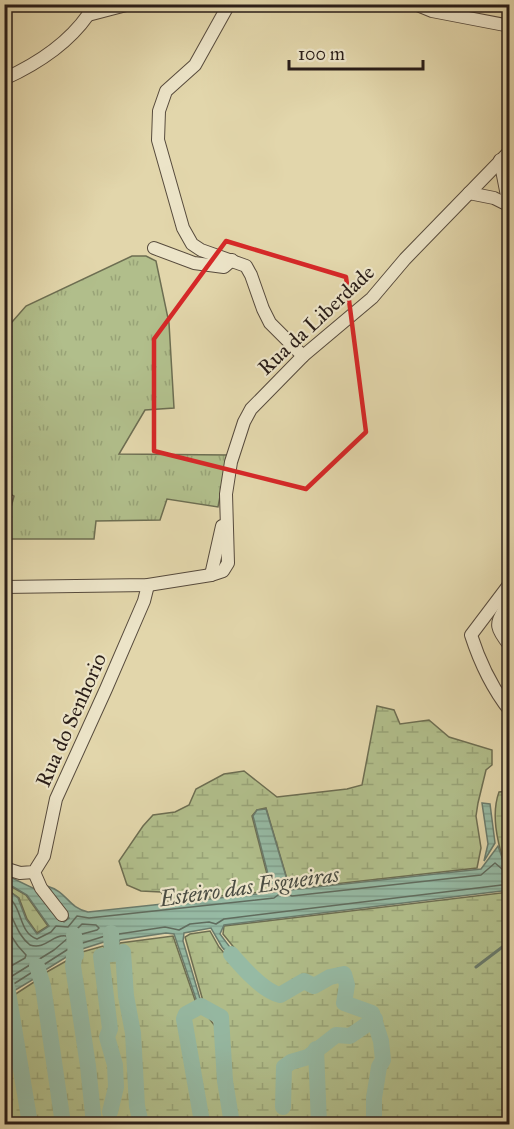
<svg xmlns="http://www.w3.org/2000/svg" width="514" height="1129" font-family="'IM FELL Great Primer',serif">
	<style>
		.grass { fill: url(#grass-tufts); stroke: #6d6e52; stroke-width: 1.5 }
		.wetland { fill: url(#wetland-marsh); stroke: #6d6e52; stroke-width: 1.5 }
		.water { fill: url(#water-rules); stroke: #6a7b6c; stroke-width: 1.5 }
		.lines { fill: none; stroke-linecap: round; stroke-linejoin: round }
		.shore { stroke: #606c5e; stroke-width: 1.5 }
		.stream { stroke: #6a7b6c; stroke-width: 3 }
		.river { stroke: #96baa4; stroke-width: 16 }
		.minor-casing { stroke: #574b3d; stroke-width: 14 }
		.minor { stroke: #ece4c8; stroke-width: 12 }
		.marked { fill: none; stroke: #d62828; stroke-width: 4.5; stroke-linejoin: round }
		.labels { text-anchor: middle; stroke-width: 4.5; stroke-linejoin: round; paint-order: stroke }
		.street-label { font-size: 21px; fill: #291d18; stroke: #ece4c8 }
		.water-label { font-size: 22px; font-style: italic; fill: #4a4c42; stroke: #ece4c8 }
	</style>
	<defs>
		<pattern id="grass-tufts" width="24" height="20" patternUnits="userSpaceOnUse" patternTransform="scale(1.5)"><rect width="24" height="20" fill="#b1be8b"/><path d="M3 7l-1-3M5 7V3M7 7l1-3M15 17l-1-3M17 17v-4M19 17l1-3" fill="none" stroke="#98a377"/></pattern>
		<pattern id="wetland-marsh" width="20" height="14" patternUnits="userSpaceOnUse" patternTransform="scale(1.5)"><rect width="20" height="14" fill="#b1be8b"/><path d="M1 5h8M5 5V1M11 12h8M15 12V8" fill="none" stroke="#98a377"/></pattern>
		<pattern id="water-rules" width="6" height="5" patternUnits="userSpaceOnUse" patternTransform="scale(1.5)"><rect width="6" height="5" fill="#96baa4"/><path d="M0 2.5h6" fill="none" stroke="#819f8c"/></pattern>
	</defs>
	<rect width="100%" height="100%" fill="#e2d6ab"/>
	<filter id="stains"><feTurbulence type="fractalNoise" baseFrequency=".00333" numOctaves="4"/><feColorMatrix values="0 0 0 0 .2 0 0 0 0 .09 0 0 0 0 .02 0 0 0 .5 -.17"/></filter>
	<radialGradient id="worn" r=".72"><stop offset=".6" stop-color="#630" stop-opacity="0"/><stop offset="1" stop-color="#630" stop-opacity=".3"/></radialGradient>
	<path class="grass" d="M 132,256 L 146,256 L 156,261 L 169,323 L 174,408 L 145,410 L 119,454 L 228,455 L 218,507 L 167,499 L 160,520 L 96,521 L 94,539 L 5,539 L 5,530 L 14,496 L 5,491 L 5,330 L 26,306 Z"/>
	<g class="wetland">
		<path d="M 377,706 L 394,710 L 400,724 L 429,720 L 449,737 L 492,750 L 492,765 L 486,770 L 478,803 L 476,816 L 481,848 L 477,868 L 290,889 L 266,808 L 257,810 L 252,816 L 268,878 L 274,891 L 167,901 L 161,892 L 141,891 L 127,885 L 119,861 L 143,826 L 153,815 L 175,812 L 189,805 L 196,789 L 224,774 L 244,771 L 277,797 L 347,789 L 362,785 Z"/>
		<path d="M 509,791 L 510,791 L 509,864 L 504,863 C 497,840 491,814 499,792 Z"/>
		<path d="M 5,883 L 26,895 L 48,926 L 37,933 L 27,919 L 19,898 L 5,888 Z"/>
		<path d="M 509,892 L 509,1124 L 5,1124 L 5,1008 L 6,1010 L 13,1007 L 14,995 L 34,982 L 40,988 L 45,986 L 45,973 L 82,952 L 103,946 L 113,957 L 120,943 L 173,936 L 196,1003 L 180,1017 L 180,1024 L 197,1012 L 205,1013 L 215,1026 L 223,1022 L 222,1013 L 203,1001 L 185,937 L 190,934 L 210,931 L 219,947 L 241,973 L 250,971 L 249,966 L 223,934 L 224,926 Z"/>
	</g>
	<g class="water">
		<path d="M 482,803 L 490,804 L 495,843 L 484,861 L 488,844 Z"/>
		<path d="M 266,809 L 290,890 L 481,869 L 498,846 L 504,863 L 509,864 L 510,890 L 224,925 L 220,934 L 247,970 L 242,971 L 222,947 L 211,928 L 184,933 L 183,941 L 201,1002 L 212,1008 L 221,1017 L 217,1023 L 210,1012 L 199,1009 L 190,1014 L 181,1022 L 184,1013 L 198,1005 L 174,934 L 166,933 L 120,940 L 112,954 L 107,941 L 76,951 L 42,972 L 43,986 L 37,977 L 12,992 L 11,1008 L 5,999 L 5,888 L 18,898 L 26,919 L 37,934 L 49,926 L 27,895 L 5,882 L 4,874 L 35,889 L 64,922 L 69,918 L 47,886 C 68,892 67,907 88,912 L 275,892 L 269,878 L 253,816 L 257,810 Z"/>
	</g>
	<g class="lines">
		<g class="shore">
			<path d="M 4,896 C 7,898 11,899 13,902 C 22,913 21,934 37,939 L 51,932 L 56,926 L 68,927 L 77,916 L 89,918 L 274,898 L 282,892 L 292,896 L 481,875 L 495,863 L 502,869 L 510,870"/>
			<path d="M 4,905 C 15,917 15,933 30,945 C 46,950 52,934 66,936 L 68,938 L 54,950 L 4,981"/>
			<path d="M 82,924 L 96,925 L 99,928 L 97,930 L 75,936 L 74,932 Z"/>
			<path d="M 4,925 L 18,946 L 26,955 L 25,958 L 4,970"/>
			<path d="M 4,996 L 9,987 L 73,946 L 105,936 L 113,937 L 119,934 L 165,927 L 179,930 L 190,924 L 209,922 L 216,924 L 224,919 L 510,884"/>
		</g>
		<path class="stream" d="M 476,967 L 505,945 L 510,939"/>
		<g class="river">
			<path d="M 74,935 L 76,955 L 74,957 L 73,966 L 88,1066 L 94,1124"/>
			<path d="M 112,954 L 123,952 L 126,996 L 133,1033 L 137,1106 L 141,1124"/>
			<path d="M 231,954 C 243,968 263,991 280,995 L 304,981 L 314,986 L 330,977 L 344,974 L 347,985 L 344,1003 L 372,1013 L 381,1041 L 383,1060 L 379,1067 L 374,1098 L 374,1124"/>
			<path d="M 37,966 L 43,986 L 63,1124"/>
			<path d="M 7,986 L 30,1124"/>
			<path d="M 201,1006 L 221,1017 L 225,1081 L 232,1124"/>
			<path d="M 199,1007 L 186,1014 L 184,1019 L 202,1122"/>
			<path d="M 316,1049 L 319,1124"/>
			<path d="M 283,1107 L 284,1067 L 291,1062 L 308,1057 L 336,1035 L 350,1036 L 375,1019"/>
			<path d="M 110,1112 L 116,1087 L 115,1065 L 107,1037 L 110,1029 L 101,956 L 112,954 L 111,933"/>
		</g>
		<defs>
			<g id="minor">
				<path d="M 229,4 L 195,65 L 166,91 L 159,111 L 158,140 L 183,228 L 192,244 L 201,250 L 246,266 L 251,275 L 263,309 L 270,323 L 303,356"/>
				<path d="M 415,4 L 432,11 L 510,26"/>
				<path d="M 88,15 L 130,4"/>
				<path d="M 4,79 C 37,64 67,45 88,15"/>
				<path d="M 500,160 L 509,206"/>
				<path d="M 469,193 L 494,198 L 510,206"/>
				<path d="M 154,248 L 194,263 L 224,267 L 232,260"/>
				<path d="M 211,575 L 222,526"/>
				<path d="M 510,580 L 508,586 L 471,635 C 480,663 492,688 510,711"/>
				<path d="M 4,587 L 148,585 L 211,575 L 223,571 L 228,563 L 226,494 L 231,462 L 244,422 L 251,409 L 303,356 L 372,298 L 405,259 L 510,151"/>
				<path d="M 510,597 C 499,624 490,621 510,646"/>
				<path d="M 4,868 L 20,873 L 34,872 L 44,856 L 56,799 L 106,689 L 144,601 L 148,585"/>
				<path d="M 34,872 L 41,888 L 62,915"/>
			</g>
		</defs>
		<use href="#minor" class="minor-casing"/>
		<use href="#minor" class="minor"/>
	</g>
	<path class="marked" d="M 226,241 L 346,277 L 366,432 L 306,489 L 154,451 L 154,339 Z"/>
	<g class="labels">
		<g class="street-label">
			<text transform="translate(316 320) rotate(-43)" y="7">Rua da Liberdade</text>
			<text transform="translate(71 720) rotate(-66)" y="7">Rua do Senhorio</text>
		</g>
		<g class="water-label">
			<text transform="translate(249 886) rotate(-8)" y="8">Esteiro das Esgueiras</text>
		</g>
	</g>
	<rect width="514" height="1129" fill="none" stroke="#e2d6ab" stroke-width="24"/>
	<rect x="6" y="6" width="502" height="1117" fill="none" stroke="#291d18" stroke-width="3"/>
	<rect x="12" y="12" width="490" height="1105" fill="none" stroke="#291d18" stroke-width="1.5"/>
	<path d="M289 60v9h134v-9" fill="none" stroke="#291d18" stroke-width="3"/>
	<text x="298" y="60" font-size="18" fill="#291d18" stroke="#ece4c8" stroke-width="4.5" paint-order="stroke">100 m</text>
	<rect width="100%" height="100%" filter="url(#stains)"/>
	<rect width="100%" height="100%" fill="url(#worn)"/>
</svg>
